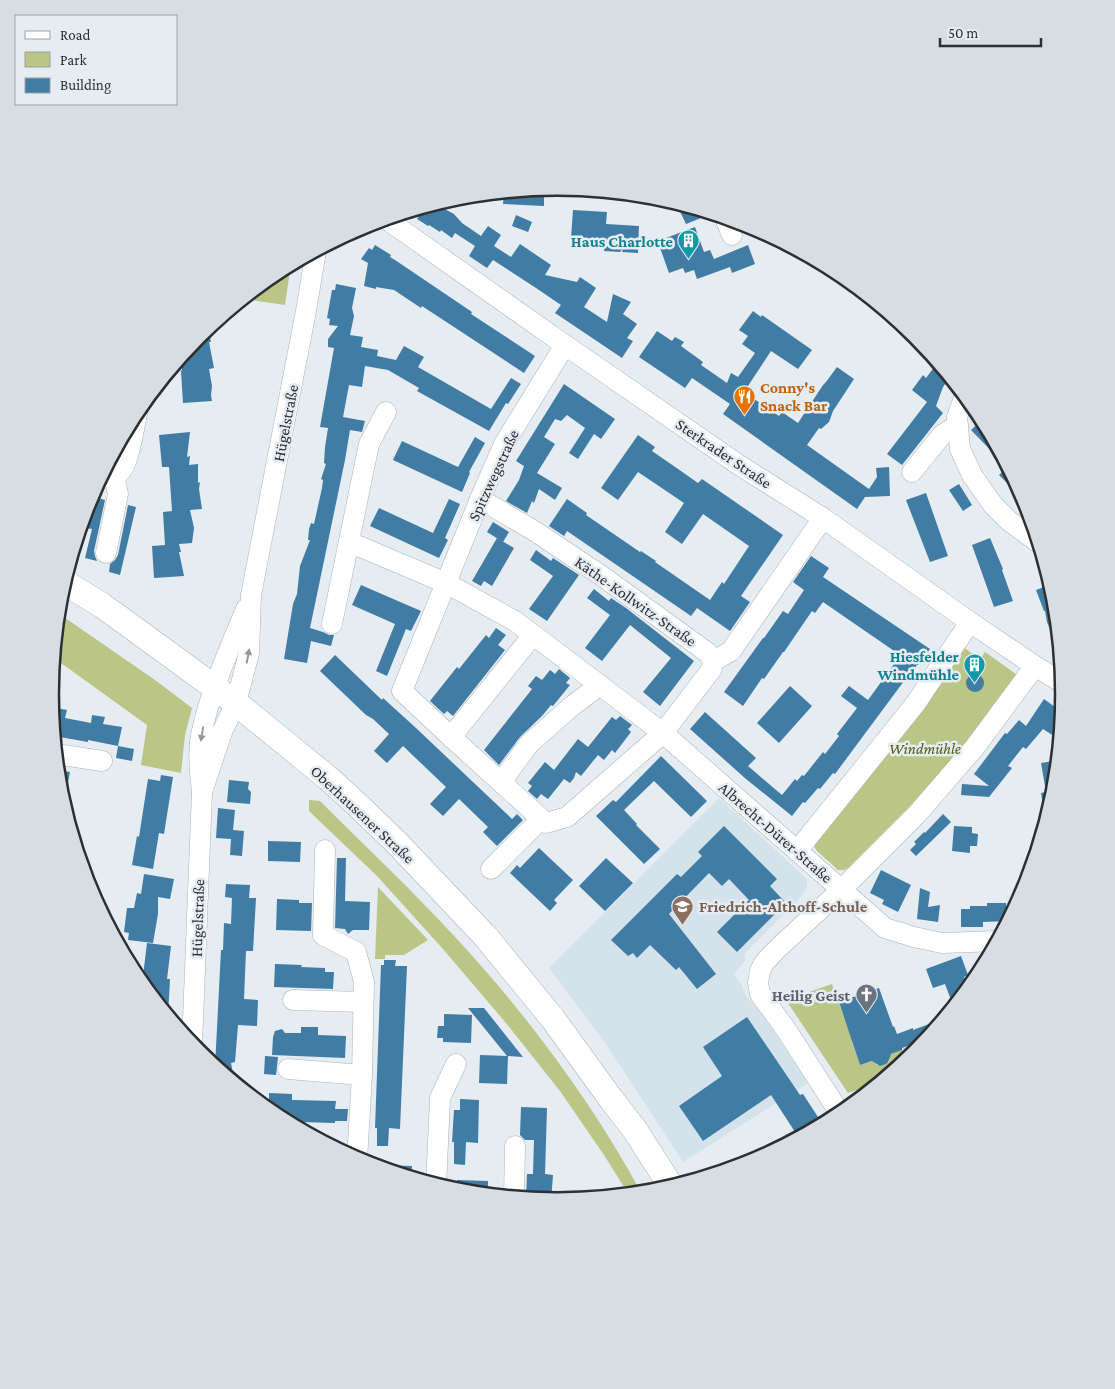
<svg xmlns="http://www.w3.org/2000/svg" width="1115" height="1389" font-family="'Crimson Pro',serif">
	<style>
		.built { fill: #d4e2ec }
		.green { fill: #bbc585 }
		.building { fill: #417ca4 }
		.lines { fill: none; stroke-linecap: round; stroke-linejoin: round }
		.minor-casing { stroke: #acb2b7; stroke-width: 21 }
		.major-casing { stroke: #acb2b7; stroke-width: 26 }
		.minor { stroke: #fff; stroke-width: 20 }
		.major { stroke: #fff; stroke-width: 25 }
		.oneway { fill: #969898 }
		.labels { text-anchor: middle; stroke-width: 5; stroke-linejoin: round; paint-order: stroke }
		.culture-label { font-size: 16px; font-weight: bold; fill: #0d838f; stroke: #e5ecf2; text-anchor: end }
		.food-label { font-size: 16px; font-weight: bold; fill: #c56008; stroke: #e5ecf2; text-anchor: start }
		.street-label { font-size: 16px; fill: #2d3032; stroke: #e5ecf2 }
		.park-label { font-size: 16px; font-style: italic; fill: #545c13; stroke: #e5ecf2 }
		.education-label { font-size: 16px; font-weight: bold; fill: #785e54; stroke: #e5ecf2; text-anchor: start }
		.worship-label { font-size: 16px; font-weight: bold; fill: #5b616d; stroke: #e5ecf2; text-anchor: end }
		.rim { fill: none; stroke: #2d3032; stroke-width: 2.5 }
	</style>
	<rect width="100%" height="100%" fill="#e5ecf2"/>
	<path class="built" d="M 719,798 L 807,879 L 807,887 L 802,896 L 744,954 L 746,960 L 734,974 L 741,984 L 746,996 L 761,1013 L 808,1083 L 683,1162 L 604,1041 L 549,968 Z"/>
	<g class="green">
		<path d="M 291,264 L 285,305 L 243,299 L 276,272 Z"/>
		<path d="M 58,613 L 155,680 L 192,708 L 185,735 L 181,773 L 141,765 L 147,725 L 54,658 Z"/>
		<path d="M 963,647 L 980,659 L 985,652 L 1016,674 L 966,742 L 913,803 L 848,868 L 844,870 L 838,870 L 817,851 L 815,848 L 814,843 Z"/>
		<path d="M 309,800 L 320,801 C 366,847 413,891 457,939 C 528,1016 592,1102 642,1194 L 629,1195 L 604,1155 L 560,1091 L 506,1023 L 443,949 L 377,876 L 309,811 Z"/>
		<path d="M 378,887 L 428,940 L 404,955 L 385,955 L 385,959 L 375,959 Z"/>
		<path d="M 832,984 L 853,1041 L 852,1042 L 860,1065 L 873,1061 L 877,1065 L 884,1065 L 889,1061 L 889,1055 L 902,1050 L 906,1062 L 893,1072 L 873,1079 L 875,1084 L 848,1093 L 786,1000 Z"/>
	</g>
	<g class="building">
		<path d="M 544,188 L 544,206 L 503,204 L 504,192 Z"/>
		<path d="M 676,203 L 697,209 L 701,218 L 686,224 Z"/>
		<path d="M 435,204 L 454,214 L 462,223 L 481,236 L 488,226 L 501,235 L 494,246 L 511,257 L 520,244 L 551,265 L 545,275 L 577,282 L 580,277 L 596,288 L 584,307 L 607,322 L 613,294 L 631,302 L 623,314 L 637,324 L 627,338 L 633,341 L 622,358 L 555,313 L 561,305 L 536,288 L 493,260 L 487,268 L 469,256 L 475,246 L 455,233 L 452,238 L 441,230 L 440,232 L 429,225 L 428,226 L 417,219 L 426,207 Z"/>
		<path d="M 573,210 L 607,212 L 606,224 L 639,226 L 638,253 L 622,252 L 623,248 L 620,252 L 604,251 L 605,240 L 571,238 Z"/>
		<path d="M 516,215 L 532,222 L 528,232 L 512,226 Z"/>
		<path d="M 695,227 L 704,252 L 710,250 L 714,259 L 748,245 L 755,264 L 732,273 L 730,267 L 697,279 L 694,270 L 685,273 L 683,268 L 669,273 L 659,245 L 667,242 L 666,238 Z"/>
		<path d="M 375,245 L 391,255 L 390,257 L 395,260 L 472,312 L 471,314 L 535,356 L 524,373 L 422,306 L 421,308 L 394,290 L 376,287 L 376,289 L 364,286 L 368,263 L 361,259 L 369,248 L 372,250 Z"/>
		<path d="M 336,284 L 356,288 L 352,308 L 354,316 L 350,335 L 363,337 L 361,347 L 378,350 L 377,356 L 396,360 L 404,346 L 424,357 L 418,367 L 491,409 L 511,378 L 521,384 L 508,404 L 506,403 L 489,431 L 417,391 L 419,388 L 388,370 L 365,366 L 362,387 L 349,385 L 343,417 L 365,421 L 362,432 L 350,430 L 345,460 L 310,628 L 323,632 L 329,635 L 334,635 L 331,646 L 311,641 L 307,663 L 284,659 L 293,604 L 297,594 L 300,566 L 310,540 L 308,540 L 309,529 L 311,523 L 314,524 L 322,488 L 323,480 L 321,479 L 326,464 L 324,463 L 325,447 L 328,428 L 320,427 L 334,348 L 328,347 L 328,339 L 338,326 L 329,325 L 330,319 L 327,318 L 332,290 L 335,290 Z"/>
		<path d="M 753,311 L 761,317 L 762,315 L 812,350 L 798,369 L 771,351 L 744,392 L 779,416 L 782,412 L 798,423 L 823,385 L 826,382 L 837,367 L 854,379 L 833,411 L 829,422 L 821,429 L 819,428 L 807,445 L 869,489 L 877,477 L 876,468 L 889,467 L 890,496 L 865,497 L 857,509 L 723,414 L 730,404 L 692,378 L 685,388 L 639,357 L 657,331 L 672,341 L 675,337 L 684,342 L 681,346 L 703,362 L 701,365 L 727,383 L 731,373 L 738,377 L 755,353 L 742,344 L 748,336 L 739,330 Z"/>
		<path d="M 208,328 L 211,342 L 209,342 L 214,368 L 209,369 L 212,386 L 211,395 L 212,401 L 183,403 L 181,371 L 182,370 L 182,357 L 199,335 Z"/>
		<path d="M 938,362 L 950,377 L 943,387 L 936,406 L 943,413 L 902,465 L 887,454 L 927,402 L 912,390 L 923,375 L 926,378 Z"/>
		<path d="M 564,384 L 615,419 L 601,439 L 594,434 L 578,459 L 569,453 L 585,428 L 567,415 L 561,421 L 555,419 L 544,437 L 555,444 L 537,473 L 562,488 L 555,500 L 539,489 L 534,503 L 532,501 L 527,513 L 506,501 L 519,480 L 524,466 L 516,461 Z"/>
		<path d="M 983,419 L 1005,461 L 1003,463 L 971,430 Z"/>
		<path d="M 190,432 L 187,457 L 190,456 L 189,465 L 198,464 L 198,483 L 200,482 L 199,489 L 202,509 L 190,510 L 194,528 L 192,543 L 179,544 L 181,552 L 179,552 L 184,576 L 154,578 L 152,546 L 165,545 L 163,512 L 172,511 L 169,467 L 162,467 L 159,435 Z"/>
		<path d="M 638,435 L 655,447 L 652,451 L 681,471 L 698,483 L 702,479 L 783,535 L 741,596 L 750,602 L 730,631 L 697,608 L 691,616 L 567,531 L 564,536 L 549,526 L 567,499 L 587,513 L 586,515 L 640,552 L 641,551 L 656,561 L 655,562 L 710,600 L 722,582 L 724,584 L 749,546 L 703,514 L 682,544 L 665,532 L 684,503 L 638,472 L 618,500 L 601,488 Z"/>
		<path d="M 475,437 L 485,443 L 469,472 L 470,473 L 462,492 L 393,460 L 402,441 L 458,467 Z"/>
		<path d="M 1008,466 L 1024,496 L 1022,498 L 999,475 Z"/>
		<path d="M 959,484 L 972,505 L 963,511 L 949,490 Z"/>
		<path d="M 926,493 L 948,556 L 930,562 L 906,500 Z"/>
		<path d="M 91,496 L 105,500 L 94,551 L 95,556 L 97,561 L 85,558 L 92,529 L 81,527 Z"/>
		<path d="M 449,499 L 460,504 L 445,538 L 448,540 L 439,558 L 370,526 L 379,508 L 433,533 Z"/>
		<path d="M 128,505 L 136,507 L 120,575 L 109,572 L 110,564 L 115,560 L 118,555 Z"/>
		<path d="M 493,522 L 509,532 L 503,542 L 487,532 Z"/>
		<path d="M 497,538 L 514,548 L 492,586 L 484,581 L 481,586 L 472,581 Z"/>
		<path d="M 990,538 L 1003,569 L 1002,570 L 1013,601 L 994,607 L 972,545 Z"/>
		<path d="M 536,550 L 551,561 L 553,558 L 579,575 L 547,621 L 529,609 L 553,576 L 530,560 Z"/>
		<path d="M 811,556 L 829,568 L 823,577 L 930,649 L 918,665 L 917,665 L 908,678 L 907,677 L 835,774 L 833,773 L 820,789 L 818,788 L 805,803 L 803,802 L 792,816 L 746,779 L 690,729 L 705,712 L 756,758 L 748,766 L 782,795 L 795,779 L 797,781 L 802,775 L 804,776 L 823,752 L 825,754 L 839,736 L 837,734 L 857,708 L 841,696 L 849,686 L 868,700 L 892,667 L 900,655 L 823,602 L 815,613 L 812,611 L 784,652 L 783,652 L 764,679 L 762,678 L 743,706 L 724,692 L 763,638 L 764,638 L 783,611 L 788,614 L 804,590 L 793,582 Z"/>
		<path d="M 1052,584 L 1055,596 L 1060,646 L 1057,647 L 1047,622 L 1045,611 L 1044,611 L 1036,590 Z"/>
		<path d="M 361,585 L 421,611 L 411,631 L 406,629 L 387,676 L 376,671 L 395,624 L 352,605 Z"/>
		<path d="M 594,589 L 609,601 L 611,598 L 626,608 L 694,661 L 660,706 L 643,692 L 671,658 L 630,625 L 602,661 L 585,648 L 610,615 L 587,598 Z"/>
		<path d="M 496,628 L 506,635 L 498,645 L 505,650 L 453,716 L 447,711 L 444,714 L 430,701 L 457,667 L 459,669 L 486,635 L 489,638 Z"/>
		<path d="M 335,655 L 382,700 L 383,698 L 416,728 L 512,819 L 517,814 L 523,820 L 497,846 L 483,832 L 488,827 L 459,799 L 443,816 L 430,804 L 446,787 L 403,746 L 387,763 L 374,751 L 389,734 L 373,719 L 366,715 L 320,671 Z"/>
		<path d="M 559,669 L 570,678 L 566,683 L 570,685 L 553,706 L 551,705 L 542,716 L 520,737 L 499,765 L 484,750 L 532,689 L 528,686 L 536,676 L 542,680 L 550,670 L 555,674 Z"/>
		<circle cx="975" cy="683" r="9"/>
		<path d="M 790,686 L 812,706 L 779,743 L 757,723 Z"/>
		<path d="M 1044,699 L 1063,713 L 1060,740 L 1043,729 L 1026,749 L 1023,747 L 1008,766 L 1012,768 L 989,797 L 961,795 L 962,784 L 989,786 L 974,774 L 1005,733 L 1007,734 L 1019,720 L 1026,726 Z"/>
		<path d="M 51,707 L 67,710 L 65,718 L 91,723 L 92,715 L 105,717 L 103,724 L 122,727 L 118,746 L 88,740 L 88,742 L 54,736 Z"/>
		<path d="M 620,716 L 632,725 L 628,729 L 631,732 L 615,753 L 612,750 L 604,760 L 598,755 L 581,776 L 576,772 L 574,778 L 570,783 L 564,779 L 548,799 L 541,794 L 537,799 L 528,791 L 532,786 L 528,783 L 545,762 L 554,770 L 578,739 L 588,747 L 612,717 L 616,720 Z"/>
		<path d="M 118,746 L 134,749 L 132,761 L 116,758 Z"/>
		<path d="M 661,756 L 707,801 L 691,817 L 654,781 L 624,810 L 637,824 L 636,825 L 660,849 L 644,864 L 596,816 L 613,800 L 616,802 Z"/>
		<path d="M 1059,760 L 1055,794 L 1050,812 L 1048,804 L 1043,805 L 1041,793 L 1046,792 L 1041,763 Z"/>
		<path d="M 57,770 L 70,772 L 64,804 L 63,804 L 60,793 Z"/>
		<path d="M 161,775 L 173,777 L 164,834 L 159,833 L 153,869 L 132,865 L 137,836 L 139,837 L 148,779 L 160,781 Z"/>
		<path d="M 229,780 L 249,782 L 248,789 L 251,792 L 250,804 L 227,802 Z"/>
		<path d="M 218,808 L 235,810 L 233,830 L 244,831 L 242,856 L 230,855 L 231,839 L 216,838 Z"/>
		<path d="M 943,814 L 951,822 L 916,856 L 910,850 L 916,844 L 914,842 L 924,832 L 925,833 Z"/>
		<path d="M 724,826 L 777,879 L 770,886 L 786,903 L 737,952 L 717,932 L 749,900 L 729,879 L 722,886 L 709,873 L 669,914 L 716,974 L 697,989 L 679,967 L 676,970 L 650,945 L 637,958 L 633,953 L 628,956 L 611,940 L 677,874 L 681,877 L 702,856 L 698,852 Z"/>
		<path d="M 954,826 L 972,827 L 972,833 L 978,834 L 977,846 L 970,846 L 970,853 L 952,851 Z"/>
		<path d="M 268,841 L 301,842 L 300,862 L 268,861 Z"/>
		<path d="M 539,848 L 573,880 L 554,900 L 557,903 L 550,911 L 510,873 L 517,865 L 520,868 Z"/>
		<path d="M 337,858 L 346,858 L 345,901 L 370,902 L 369,930 L 353,930 L 348,934 L 345,929 L 335,928 Z"/>
		<path d="M 606,858 L 633,883 L 605,911 L 579,886 Z"/>
		<path d="M 881,870 L 911,885 L 898,912 L 882,904 L 884,900 L 870,893 Z"/>
		<path d="M 144,874 L 174,879 L 170,899 L 158,897 L 158,914 L 153,943 L 128,940 L 129,933 L 124,932 L 127,908 L 134,908 L 137,893 L 141,894 Z"/>
		<path d="M 226,884 L 250,885 L 249,898 L 256,898 L 253,951 L 246,951 L 244,999 L 258,1000 L 257,1026 L 238,1025 L 235,1062 L 231,1063 L 235,1083 L 215,1067 L 221,950 L 223,950 L 224,923 L 231,924 L 232,898 L 225,897 Z"/>
		<path d="M 920,888 L 930,892 L 928,907 L 940,905 L 938,922 L 917,919 Z"/>
		<path d="M 277,899 L 299,900 L 299,903 L 312,903 L 311,931 L 276,930 Z"/>
		<path d="M 987,903 L 1006,903 L 1006,907 L 1017,906 L 1009,921 L 983,922 L 983,927 L 961,927 L 961,909 L 970,909 L 970,906 L 987,906 Z"/>
		<path d="M 147,943 L 171,946 L 167,979 L 170,979 L 168,1016 L 142,984 Z"/>
		<path d="M 961,956 L 968,975 L 964,977 L 969,989 L 954,1008 L 945,984 L 933,988 L 926,969 Z"/>
		<path d="M 384,960 L 396,960 L 395,966 L 407,966 L 400,1129 L 389,1128 L 388,1146 L 377,1146 L 377,1128 L 375,1128 L 381,965 L 384,965 Z"/>
		<path d="M 275,964 L 302,965 L 301,967 L 325,968 L 325,972 L 334,972 L 333,989 L 274,987 Z"/>
		<path d="M 879,988 L 893,1027 L 894,1026 L 897,1034 L 913,1028 L 913,1030 L 945,1018 L 928,1039 L 902,1048 L 902,1050 L 891,1054 L 888,1062 L 886,1064 L 880,1066 L 872,1061 L 860,1065 L 839,1002 Z"/>
		<path d="M 468,1008 L 484,1008 L 523,1057 L 508,1056 L 507,1084 L 479,1083 L 480,1055 L 507,1056 Z"/>
		<path d="M 444,1014 L 472,1015 L 471,1043 L 443,1042 L 443,1038 L 437,1038 L 438,1026 L 444,1026 Z"/>
		<path d="M 747,1017 L 800,1095 L 803,1094 L 818,1117 L 795,1132 L 771,1095 L 703,1141 L 679,1106 L 722,1076 L 703,1047 Z"/>
		<path d="M 301,1027 L 318,1027 L 318,1035 L 346,1036 L 345,1058 L 272,1055 L 273,1037 L 275,1031 L 282,1029 L 285,1033 L 301,1033 Z"/>
		<path d="M 265,1056 L 278,1057 L 276,1075 L 264,1074 Z"/>
		<path d="M 269,1093 L 292,1094 L 292,1100 L 336,1101 L 335,1109 L 348,1109 L 347,1121 L 335,1121 L 335,1123 L 300,1122 L 299,1129 L 275,1116 L 269,1111 Z"/>
		<path d="M 460,1099 L 479,1100 L 478,1143 L 466,1142 L 465,1165 L 454,1164 L 454,1142 L 452,1142 L 454,1110 L 460,1110 Z"/>
		<path d="M 521,1107 L 547,1108 L 545,1174 L 553,1175 L 551,1201 L 526,1199 L 527,1174 L 533,1174 L 534,1140 L 525,1140 L 520,1135 Z"/>
		<path d="M 382,1165 L 412,1166 L 411,1178 L 381,1169 Z"/>
		<path d="M 457,1180 L 488,1181 L 488,1195 L 457,1192 Z"/>
	</g>
	<g class="lines">
		<defs>
			<g id="minor">
				<path d="M 725,218 L 732,235"/>
				<path d="M 386,219 L 565,345 L 739,465 L 823,518 L 970,622 L 1035,666 L 1064,684"/>
				<path d="M 565,345 L 504,444 L 480,499 L 402,691 L 451,737 L 546,823 L 567,817 L 663,733 L 711,670 L 714,661"/>
				<path d="M 965,395 L 957,417 L 960,449 L 972,475 L 993,505 L 1009,521 L 1039,543"/>
				<path d="M 912,472 L 942,435 L 958,425"/>
				<path d="M 101,478 C 108,478 113,477 119,473 C 129,466 135,422 138,409"/>
				<path d="M 480,499 L 536,532 L 602,576 L 708,653 L 714,661"/>
				<path d="M 349,542 L 446,583 L 515,621 L 663,733 L 885,928 L 914,937 L 942,943 L 998,941"/>
				<path d="M 106,553 L 118,494 L 114,476"/>
				<path d="M 332,624 L 369,444 L 386,412"/>
				<path d="M 714,661 L 731,651 L 823,518"/>
				<path d="M 451,737 L 533,635"/>
				<path d="M 56,754 L 102,761"/>
				<path d="M 501,782 L 529,744 L 572,706 L 600,685"/>
				<path d="M 202,792 L 222,732 L 236,703 L 249,653 L 251,595 L 306,311 L 316,251"/>
				<path d="M 325,850 L 323,935 L 356,952 L 364,982 L 362,1075 L 357,1160"/>
				<path d="M 797,851 L 916,703 L 970,622"/>
				<path d="M 491,869 L 541,819"/>
				<path d="M 293,1000 L 363,1002"/>
				<path d="M 192,1045 L 202,792 C 200,772 197,751 202,731 C 211,689 230,648 246,609"/>
				<path d="M 288,1069 L 362,1075"/>
				<path d="M 841,1115 L 785,1028 L 760,994 L 758,983 L 760,971 L 764,963 L 777,949 L 841,890 L 918,813 L 975,747 L 1035,666"/>
				<path d="M 436,1186 L 440,1098 L 456,1064"/>
				<path d="M 514,1198 L 515,1146"/>
			</g>
			<path id="major" d="M 64,582 L 103,606 L 236,703 L 328,778 L 349,797 L 396,842 L 486,937 L 553,1019 L 611,1099 L 635,1130 L 672,1188"/>
		</defs>
		<use href="#minor" class="minor-casing"/>
		<use href="#major" class="major-casing"/>
		<use href="#minor" class="minor"/>
		<use href="#major" class="major"/>
	</g>
	<defs><path id="oneway-solid" d="M-6-.8H1V-3.2L6.5 0L1 3.2V.8H-6Z" transform="scale(1.25)"/></defs>
	<g class="oneway">
		<use href="#oneway-solid" transform="translate(248 656) rotate(-79)"/>
		<use href="#oneway-solid" transform="translate(202 734) rotate(99)"/>
	</g>
	<defs>
		<symbol id="building-pin" viewBox="-11 -11 22 30"><path d="M0 17L-7.5 6A9.5 9.5 0 1 1 7.5 6Z" fill="#0f9aa8" stroke="#e5ecf2"/><path d="M-4-6H4V6H1V3H-1V6H-4ZM-2.5-4.3h1.7v1.8h-1.7ZM.8-4.3h1.7v1.8H.8ZM-2.5-1h1.7V.8h-1.7ZM.8-1h1.7V.8H.8Z" fill="#fff"/></symbol>
		<symbol id="restaurant-pin" viewBox="-11 -11 22 30"><path d="M0 17L-7.5 6A9.5 9.5 0 1 1 7.5 6Z" fill="#e8710a" stroke="#e5ecf2"/><path d="M-5-6h1v4h1v-4h1v4h1v-4h1v5L-1.5 .5V6h-2V.5L-5-1ZM5-6V6H3V1.5H1.5Q1.5-4 5-6Z" fill="#fff"/></symbol>
		<symbol id="school-pin" viewBox="-11 -11 22 30"><path d="M0 17L-7.5 6A9.5 9.5 0 1 1 7.5 6Z" fill="#8d6e63" stroke="#e5ecf2"/><path d="M0-5L7-2L0 1L-7-2ZM-4 1L0 2.5L4 1V4Q0 6-4 4Z" fill="#fff"/></symbol>
		<symbol id="church-pin" viewBox="-11 -11 22 30"><path d="M0 17L-7.5 6A9.5 9.5 0 1 1 7.5 6Z" fill="#6b7280" stroke="#e5ecf2"/><path d="M-1.2-6h2.4v3.5h3.3v2.4h-3.3V6h-2.4V-.1h-3.3v-2.4h3.3Z" fill="#fff"/></symbol>
	</defs>
	<g fill-rule="evenodd">
		<use href="#building-pin" x="676" y="228" width="25" height="34"/>
		<use href="#restaurant-pin" x="732" y="384" width="25" height="34"/>
		<use href="#building-pin" x="962" y="652" width="25" height="34"/>
		<use href="#school-pin" x="670" y="894" width="25" height="34"/>
		<use href="#church-pin" x="854" y="982" width="25" height="34"/>
	</g>
	<g class="labels">
		<g class="culture-label">
			<text x="673" y="247">Haus Charlotte</text>
			<text x="959" y="662">Hiesfelder<tspan x="959" dy="18">Windmühle</tspan></text>
		</g>
		<g class="food-label">
			<text x="760" y="393">Conny's<tspan x="760" dy="18">Snack Bar</tspan></text>
		</g>
		<g class="street-label">
			<text transform="translate(285 423) rotate(-79)" y="6">Hügelstraße</text>
			<text transform="translate(724 453) rotate(34)" y="6">Sterkrader Straße</text>
			<text transform="translate(493 475) rotate(-65)" y="6">Spitzwegstraße</text>
			<text transform="translate(636 601) rotate(35)" y="6">Käthe-Kollwitz-Straße</text>
			<text transform="translate(363 814) rotate(43)" y="6">Oberhausener Straße</text>
			<text transform="translate(776 832) rotate(41)" y="6">Albrecht-Dürer-Straße</text>
			<text transform="translate(197 918) rotate(-88)" y="6">Hügelstraße</text>
		</g>
		<g class="park-label">
			<text x="925" y="754">Windmühle</text>
		</g>
		<g class="education-label">
			<text x="699" y="912">Friedrich-Althoff-Schule</text>
		</g>
		<g class="worship-label">
			<text x="850" y="1001">Heilig Geist</text>
		</g>
	</g>
	<path d="M0 0H1115V1389H0ZM59 694a498 498 0 1 1 996 0a498 498 0 1 1-996 0Z" fill="#d6dde3" fill-rule="evenodd"/>
	<path class="rim" d="M59 694a498 498 0 1 1 996 0a498 498 0 1 1-996 0Z"/>
	<rect x="15" y="15" width="162" height="90" fill="#e5ecf2" stroke="#9ba1a5"/>
	<rect x="25" y="31" width="25" height="8" fill="#ffffff" stroke="#9ba1a5"/>
	<text x="60" y="40" font-size="15" fill="#2d3032">Road</text>
	<rect x="25" y="52" width="25" height="15" fill="#bbc585" stroke="#9ba1a5"/>
	<text x="60" y="65" font-size="15" fill="#2d3032">Park</text>
	<rect x="25" y="78" width="25" height="15" fill="#417ca4" stroke="#9ba1a5"/>
	<text x="60" y="90" font-size="15" fill="#2d3032">Building</text>
	<path d="M940 38v8h101v-8" fill="none" stroke="#2d3032" stroke-width="2.5"/>
	<text x="948" y="38" font-size="15" fill="#2d3032" stroke="#e5ecf2" stroke-width="4" paint-order="stroke">50 m</text>
</svg>
